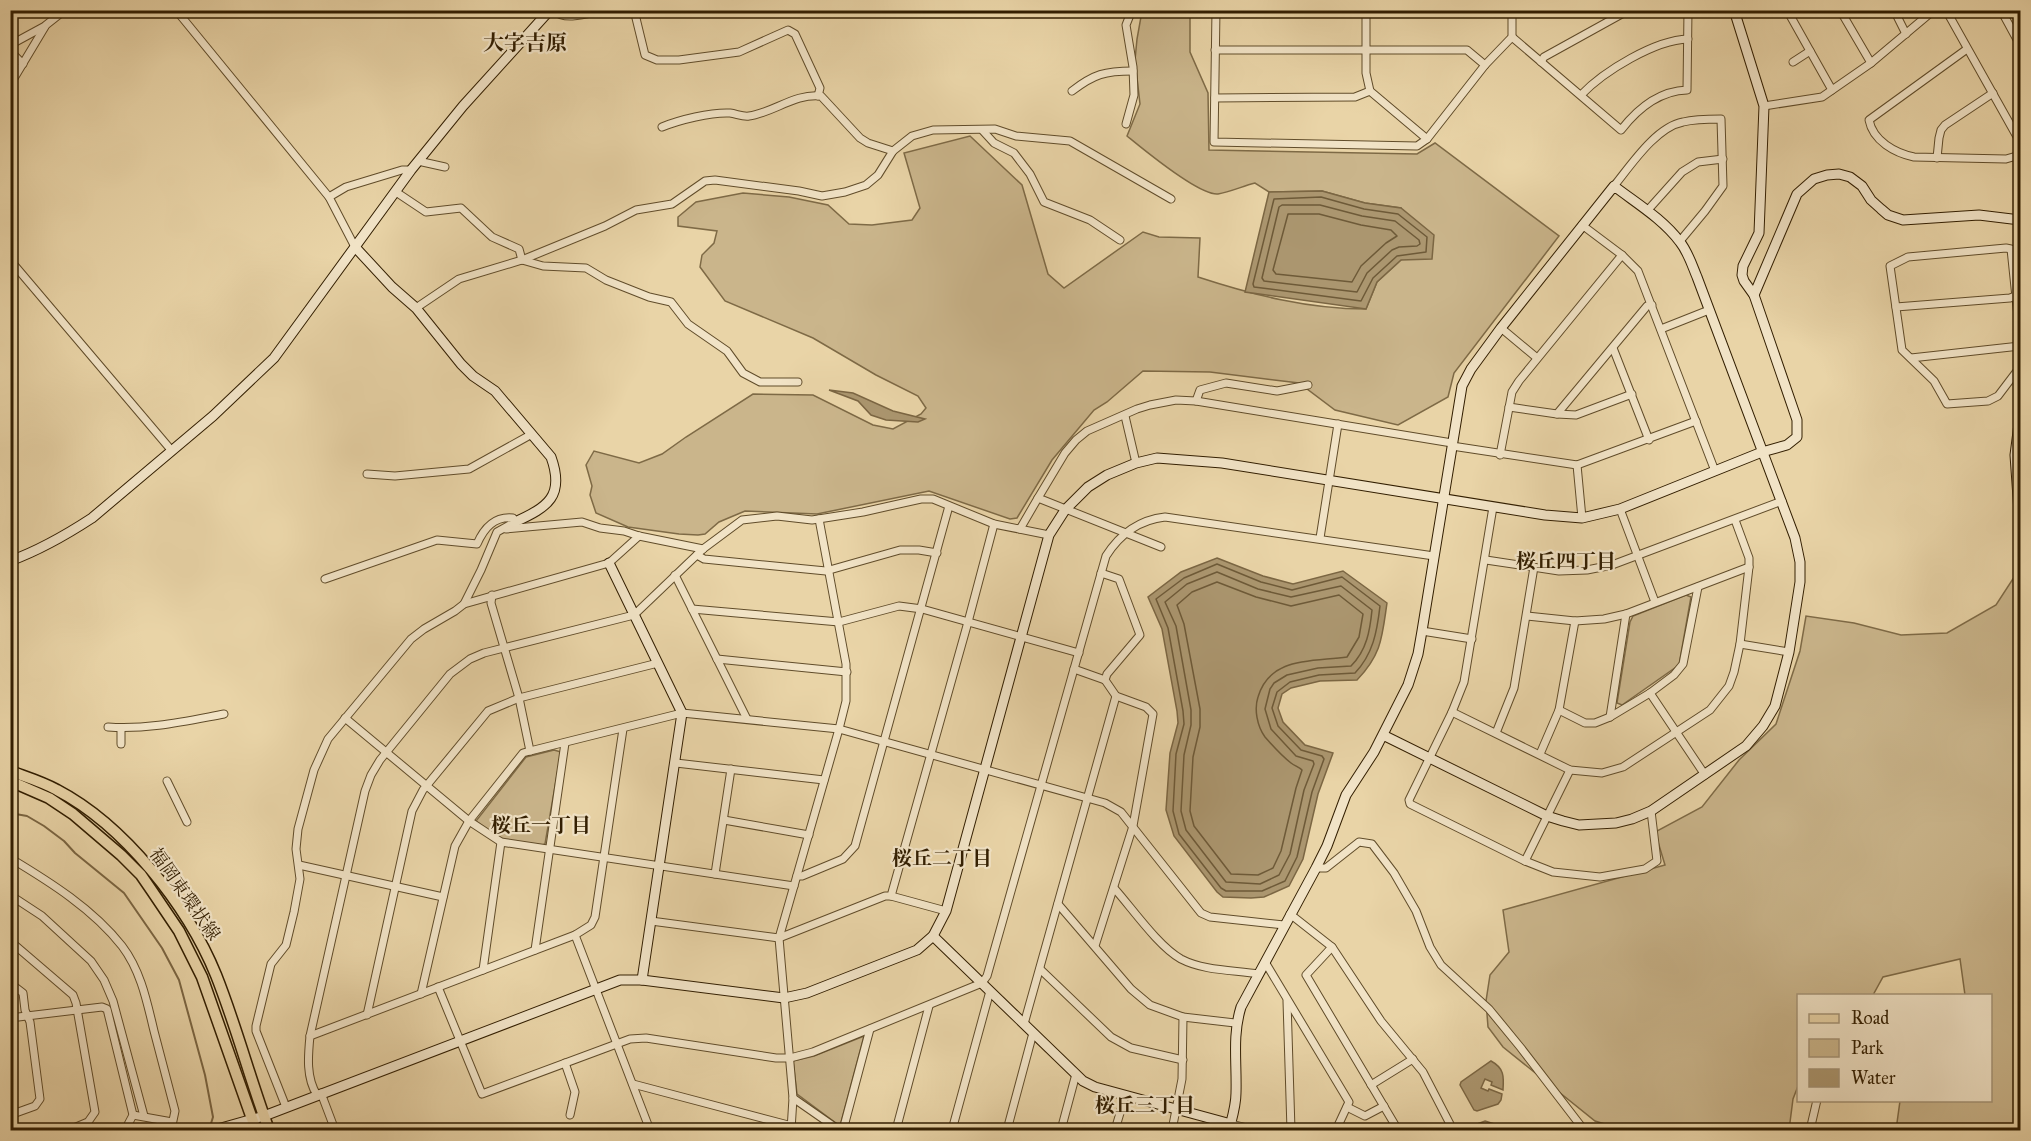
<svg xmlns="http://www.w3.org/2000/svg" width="2031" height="1141" font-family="'IM FELL Great Primer','Noto Serif JP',serif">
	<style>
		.green { fill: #cab58b; stroke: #7e6a46; stroke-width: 1.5 }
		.water { fill: #ab966f; stroke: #7b6643; stroke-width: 1.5 }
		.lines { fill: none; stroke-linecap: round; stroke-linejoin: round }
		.shore { stroke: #6e5a38; stroke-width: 1.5 }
		.stream { stroke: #7b6643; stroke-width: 2 }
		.street-casing { stroke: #604c2a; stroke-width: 9 }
		.secondary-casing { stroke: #321e01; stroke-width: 11 }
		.primary-casing { stroke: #321e01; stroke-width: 13 }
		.street { stroke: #f1e3c6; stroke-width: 7 }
		.secondary { stroke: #f1e3c6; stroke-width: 9 }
		.primary { stroke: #e9d4a7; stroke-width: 10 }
		.labels { text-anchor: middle; stroke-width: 4.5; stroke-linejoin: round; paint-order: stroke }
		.street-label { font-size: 18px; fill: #321e01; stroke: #f1e3c6 }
		.neighbourhood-label { font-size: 20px; font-weight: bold; fill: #321e01; stroke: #f1e3c6 }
		.quarter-label { font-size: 21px; font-weight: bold; fill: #321e01; stroke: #f1e3c6 }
	</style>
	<rect width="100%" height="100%" fill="#e9d4a7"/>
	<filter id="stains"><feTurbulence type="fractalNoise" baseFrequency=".00333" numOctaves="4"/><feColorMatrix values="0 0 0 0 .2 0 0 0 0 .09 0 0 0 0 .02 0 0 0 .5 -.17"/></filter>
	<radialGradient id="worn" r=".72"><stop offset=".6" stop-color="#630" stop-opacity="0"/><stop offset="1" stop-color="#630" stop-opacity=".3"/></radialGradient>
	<g class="green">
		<path d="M 1142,11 L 1190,11 L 1190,52 L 1208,93 L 1209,150 L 1417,154 L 1435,143 L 1559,236 L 1454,373 L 1448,397 L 1398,425 L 1335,410 L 1299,383 L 1210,372 L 1143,371 L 1107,402 L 1094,410 L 1052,460 L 1017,518 L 1010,519 L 929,491 L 817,514 L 745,511 L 719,522 L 705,534 L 698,535 L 679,534 L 628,527 L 596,513 L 590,495 L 592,486 L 586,465 L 594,451 L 639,463 L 662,454 L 686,437 L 753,394 L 813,395 L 873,425 L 893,429 L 921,414 L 926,408 L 918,396 L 876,375 L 813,338 L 725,301 L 700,267 L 702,255 L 714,243 L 717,231 L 678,226 L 678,217 L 696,202 L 743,193 L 789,197 L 828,205 L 849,224 L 872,225 L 912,220 L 920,208 L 904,153 L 970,136 L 1022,185 L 1048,274 L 1064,288 L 1143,232 L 1159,237 L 1200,238 L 1198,277 C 1253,295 1308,309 1366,309 L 1377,282 L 1401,260 L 1401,208 L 1365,203 L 1322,191 L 1269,192 L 1255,183 C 1243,186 1230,192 1218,194 C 1199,196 1143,149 1127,136 L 1140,104 L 1135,60 L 1137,39 Z"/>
		<path d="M 2015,224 L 2020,225 L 2020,285 L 2018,255 L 2014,244 Z"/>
		<path d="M 2020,568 L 2020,1130 L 1896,1130 L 1900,1101 L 1990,1100 L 1990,996 L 1965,995 L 1960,959 L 1883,977 L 1873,995 L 1798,996 L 1798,1086 L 1793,1099 L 1789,1130 L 1743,1130 L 1718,1125 L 1716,1130 L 1624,1130 L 1595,1121 L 1503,1047 L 1488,1027 L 1486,1001 L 1490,975 L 1509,952 L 1503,910 L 1665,865 L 1655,832 L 1702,807 L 1739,760 L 1776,724 L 1800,651 L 1806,616 L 1854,623 L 1901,635 L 1947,633 L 1996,605 Z"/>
		<path d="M 1686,595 L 1691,597 L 1679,665 L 1622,705 L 1617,703 L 1630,622 L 1633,616 Z"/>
		<path d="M 554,750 L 561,752 L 545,844 L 542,845 L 502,840 L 476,821 L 526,757 Z"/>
		<path d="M 864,1036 L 840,1126 L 797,1094 L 793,1061 L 814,1056 Z"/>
		<path d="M 1485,1121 L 1513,1130 L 1461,1130 Z"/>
	</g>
	<g class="water">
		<path d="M 1322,191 L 1365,203 L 1401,208 L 1434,235 L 1432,259 L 1401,260 L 1377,282 L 1366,309 L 1245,292 L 1269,192 Z"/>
		<path d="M 829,390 L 853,393 L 893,411 L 925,419 L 918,422 L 886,420 L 871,415 L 858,401 Z"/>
		<path d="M 1217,558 L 1263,576 L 1293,584 L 1343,571 L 1387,603 C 1382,637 1382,654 1357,680 L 1320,681 L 1291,688 L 1282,694 L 1278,708 L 1283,722 L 1305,745 L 1333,753 L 1318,794 L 1303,859 L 1289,886 L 1264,897 L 1251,898 L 1223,897 L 1217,892 L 1174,836 L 1166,810 L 1170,753 L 1178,723 L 1177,711 L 1162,629 L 1148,597 L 1181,572 Z"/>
		<path d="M 1491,1061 C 1504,1068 1504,1076 1503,1090 L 1491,1085 L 1492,1082 L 1485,1079 L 1481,1088 L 1488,1091 L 1489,1089 L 1502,1094 L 1501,1100 L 1498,1104 L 1477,1111 L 1474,1110 L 1460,1085 L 1461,1082 Z"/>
	</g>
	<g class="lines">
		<g class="shore">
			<path d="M 1321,197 L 1364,209 L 1398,214 L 1427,237 L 1426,252 L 1397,256 L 1373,278 L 1361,301 L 1254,287 L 1253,284 L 1274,199 Z"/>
			<path d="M 1282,205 L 1320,205 L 1362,216 L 1395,221 L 1419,240 L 1420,244 L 1417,246 L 1399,247 L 1392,250 L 1367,273 L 1357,292 L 1264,281 L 1262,278 L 1279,207 Z"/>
			<path d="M 1288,214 L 1319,214 L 1361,225 L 1391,230 L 1397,236 L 1386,243 L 1361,266 L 1352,282 L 1276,274 L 1273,270 Z"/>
			<path d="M 1217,564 L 1261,582 L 1292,590 L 1342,577 L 1380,606 C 1377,632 1373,654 1355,673 L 1319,675 L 1290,682 L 1277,692 L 1272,708 L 1278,726 L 1301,750 L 1322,756 L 1324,759 L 1312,792 L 1297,857 L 1285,881 L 1262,891 L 1226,891 L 1221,888 L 1179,834 L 1173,811 L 1176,754 L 1184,724 L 1183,711 L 1168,628 L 1156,599 L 1184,578 Z"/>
			<path d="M 1217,572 L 1258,589 L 1291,597 L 1341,586 L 1372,610 C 1370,630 1367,650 1351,666 L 1318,668 L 1287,675 L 1274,683 L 1270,689 L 1265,709 L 1271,729 L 1296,756 L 1313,761 L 1314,764 L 1304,790 L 1290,854 L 1279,875 L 1260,884 L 1226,882 L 1186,830 L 1181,811 L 1184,755 L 1191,725 L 1191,710 L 1176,626 L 1165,602 L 1187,584 Z"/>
			<path d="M 1217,582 L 1256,597 L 1291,606 L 1339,595 L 1363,614 L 1359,637 L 1347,657 C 1313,662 1270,656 1258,697 C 1254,709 1257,726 1265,737 C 1272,745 1282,756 1291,763 C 1295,766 1299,767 1302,770 L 1296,788 L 1281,851 L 1273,868 L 1258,875 L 1231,874 L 1194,826 L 1190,811 L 1193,757 L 1200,727 L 1200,709 L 1184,624 L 1177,605 L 1192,592 Z"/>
		</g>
		<path class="stream" d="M 10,813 L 27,816 L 44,826 L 64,841 L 75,853 L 124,893 L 162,948 L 179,980 L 205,1075 L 213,1117 L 209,1130"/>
		<defs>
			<g id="street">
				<path d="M 176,10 L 329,197 L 355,247"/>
				<path d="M 553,10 C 565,22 589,13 604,10"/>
				<path d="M 634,10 L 645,55 L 657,60 L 679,60 L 739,52 L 788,30 L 795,34 L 820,88 L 818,96"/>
				<path d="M 1216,10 L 1214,142 L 1417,146 L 1427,139 L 1485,65 L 1512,37 L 1512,10"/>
				<path d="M 1366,10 L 1366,73 L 1370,91 L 1427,139"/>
				<path d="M 1787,10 L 1832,90"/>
				<path d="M 1840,10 L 1871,63"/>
				<path d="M 1894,10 L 1906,34"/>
				<path d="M 1946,10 L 2020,142"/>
				<path d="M 2001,10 L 2020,45"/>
				<path d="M 1512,37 L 1621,130 C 1638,108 1659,91 1687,90 L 1688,10"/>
				<path d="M 10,45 L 45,26"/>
				<path d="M 1967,49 L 1869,120 C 1873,141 1895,153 1914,157 L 2006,159 L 2020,155"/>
				<path d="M 1215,50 L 1467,50 L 1485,65"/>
				<path d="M 10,51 L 23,64"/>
				<path d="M 1541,62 L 1544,57 L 1629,10"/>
				<path d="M 1793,62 L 1810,51"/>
				<path d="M 10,85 L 46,25 L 65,10"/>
				<path d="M 1072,91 C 1094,74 1105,71 1133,71"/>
				<path d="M 1581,95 C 1604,71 1655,40 1688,39"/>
				<path d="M 1215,98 L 1355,97 L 1370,91"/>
				<path d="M 1764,106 L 1822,97 L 1871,63 L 1934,10"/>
				<path d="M 1126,124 L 1134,95 L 1133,67 L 1126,25 L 1132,10"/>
				<path d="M 662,127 C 679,120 711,112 730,113 C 737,114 743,117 749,116 C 773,113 795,93 821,96 L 860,138 L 868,143 L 893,151"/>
				<path d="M 983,131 L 994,143 L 1014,153 L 1030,174 L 1044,202 L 1090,220 L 1120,240"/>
				<path d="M 1937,158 L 1939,138 L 1941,130 L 1945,125 L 1993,93"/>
				<path d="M 418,161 L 445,167"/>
				<path d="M 1614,186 C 1631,165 1656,127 1683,122 C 1695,119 1709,119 1721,119 L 1723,186 L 1705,211 L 1680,241"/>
				<path d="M 396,192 L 426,212 L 461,208 L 492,237 L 519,249 L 522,260"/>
				<path d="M 329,197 L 346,187 L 402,170 L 411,170"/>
				<path d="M 1647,211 L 1682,172 L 1698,162 L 1723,159"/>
				<path d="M 1582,225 L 1622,255 L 1638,271 L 1715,471"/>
				<path d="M 10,260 L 172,451"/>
				<path d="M 522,260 L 543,266 L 586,268 L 606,280 L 649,297 L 671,302 L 688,324 L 727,351 L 743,373 L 760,382 L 798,382"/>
				<path d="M 1896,307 L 2010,298 L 2018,295"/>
				<path d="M 416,308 L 459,279 L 522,260 L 605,226 L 636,210 L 672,204 L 705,181 L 715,180 L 799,191 L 822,196 L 845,192 L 866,185 L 878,175 L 893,151 L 912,136 L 933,130 L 995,129 L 1016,136 L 1070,141 L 1171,199"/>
				<path d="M 1501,328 L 1537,358"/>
				<path d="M 1661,329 L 1709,310"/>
				<path d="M 2020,336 L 2011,249 L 2006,248 L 1908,257 L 1890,266 L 1902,350 L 1934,381 L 1947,404 L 1988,401 L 1998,396 L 2020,367"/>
				<path d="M 1613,348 L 1649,440"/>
				<path d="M 1911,358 L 2020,346"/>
				<path d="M 1196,401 L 1200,390 L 1226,383 L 1277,391 L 1308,385"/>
				<path d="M 1509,407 L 1557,414 L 1647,306 L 1652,305"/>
				<path d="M 1557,414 L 1576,415 L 1632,394"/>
				<path d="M 1125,416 L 1136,463"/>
				<path d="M 1452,446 L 1577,465 L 1696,421"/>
				<path d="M 1500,455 L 1512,392 L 1519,381 L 1622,255"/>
				<path d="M 1577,465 L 1582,518"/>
				<path d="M 367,474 L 395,476 L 469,469 L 532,434"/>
				<path d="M 1493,507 L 1464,682 L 1452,712 L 1409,800 L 1410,804 L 1525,861 L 1553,872 L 1600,877 L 1645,869 L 1657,861 L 1651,811"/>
				<path d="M 1620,509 L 1655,602"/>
				<path d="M 506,529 L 582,522 L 600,528 L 624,531 L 639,536 L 703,549"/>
				<path d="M 1020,529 L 1038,498"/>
				<path d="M 1320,538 L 1338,424"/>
				<path d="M 1161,547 L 1038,498 L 1065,453 L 1076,440 L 1087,431 L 1137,409 L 1150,405 L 1176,400 L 1196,401 L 1452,443"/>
				<path d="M 697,555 L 704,559 L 826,571 L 900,550 L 919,550 L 937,553"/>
				<path d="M 1486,560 L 1559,571 L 1587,570 L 1612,565 L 1782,501"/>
				<path d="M 1101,573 L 1119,579 L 1140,635 L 1107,674 L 1105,680"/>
				<path d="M 675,575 L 747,719"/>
				<path d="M 492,595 L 491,603 L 519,698 L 530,751"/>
				<path d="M 464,604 L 609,563 L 639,536"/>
				<path d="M 692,609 L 839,622 L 899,606 L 922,609 L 1079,653"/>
				<path d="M 1527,616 L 1575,621 L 1604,619 L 1626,614 L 1749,567"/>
				<path d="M 1422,631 L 1472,639"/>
				<path d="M 1740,644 L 1789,652"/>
				<path d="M 717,659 L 847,672"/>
				<path d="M 1074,669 L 1105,680 L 1116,696 L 1146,707 L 1153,714 L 1133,826 L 1095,946"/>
				<path d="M 1650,693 L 1705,775"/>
				<path d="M 1559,710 L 1585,723 L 1595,723 L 1610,717 L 1650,693 L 1674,675 L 1683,664 L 1698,587"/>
				<path d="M 1452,712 L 1570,770 L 1602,773 L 1623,767 L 1710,710 L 1729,686 L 1734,672 L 1740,644 L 1749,567 L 1749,558 L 1735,520"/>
				<path d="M 1610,717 L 1626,614"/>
				<path d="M 345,718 L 469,821 L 501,842 L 794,886"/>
				<path d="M 108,727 C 147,730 186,721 224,714"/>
				<path d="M 1496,733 L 1514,688 L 1534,567"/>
				<path d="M 121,744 L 121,728"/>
				<path d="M 1540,754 L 1559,710 L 1575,621"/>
				<path d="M 676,763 L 824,780"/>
				<path d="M 167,781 L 187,822"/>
				<path d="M 724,820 L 809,835"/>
				<path d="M 10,858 C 50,882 93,909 122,946 C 141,971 147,1002 154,1031 C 161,1058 168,1085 175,1111 L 171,1130"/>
				<path d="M 1525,861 L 1570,770"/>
				<path d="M 299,865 L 443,897"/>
				<path d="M 1316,868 L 1326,868 L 1359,842 L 1372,844 L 1394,873 L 1416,911 L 1430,947 L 1441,965 L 1489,1009 L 1521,1048 L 1584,1130"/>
				<path d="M 715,874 L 731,769"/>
				<path d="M 797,876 L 802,876 L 843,859 L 855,846 L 949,506"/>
				<path d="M 1114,888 C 1132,908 1158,946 1181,959 C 1204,971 1234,970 1259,974"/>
				<path d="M 10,895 L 42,916 L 91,961 L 104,980 L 113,1001 L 144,1116"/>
				<path d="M 891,896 L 946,911"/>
				<path d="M 1058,904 L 1131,989 L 1150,1005 L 1183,1017 L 1235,1023"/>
				<path d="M 1290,914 L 1332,947 L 1381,1021 L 1423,1072 L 1450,1124"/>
				<path d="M 651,921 L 779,938 L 885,896 L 891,896 L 968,622 L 994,524"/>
				<path d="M 575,935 L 650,1130"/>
				<path d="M 10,941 L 73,995 L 76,1003 L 95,1112 L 88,1122 L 69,1130"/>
				<path d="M 1332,947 L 1306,975 L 1398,1130"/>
				<path d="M 535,950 L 565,743"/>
				<path d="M 1265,962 L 1349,1102 L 1336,1130"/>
				<path d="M 1040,969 L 1111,1037 L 1131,1048 L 1183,1060"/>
				<path d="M 483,970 L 501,842"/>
				<path d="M 10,983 L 23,993 L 25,1010 L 30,1022 L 40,1099 L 35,1106 L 10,1115"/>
				<path d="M 438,987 L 482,1094 L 630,1039 L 646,1038 L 776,1058 L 790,1058 L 813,1052 L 982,983 L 987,976 L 1106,556 C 1120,534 1138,520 1165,517 L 1434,556"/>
				<path d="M 421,994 L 455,846 L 469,821 L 523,753 L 530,751 L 682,713 L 839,729 L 1105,803 L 1121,812 L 1201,913 L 1210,917 L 1284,925"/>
				<path d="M 1287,1001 L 1291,1130"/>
				<path d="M 367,1015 L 412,811 L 423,790 L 488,711 L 519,698 L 658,663"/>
				<path d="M 10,1018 L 102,1007 L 107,1009 L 133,1115 L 125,1130"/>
				<path d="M 1024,1024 L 1116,696"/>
				<path d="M 310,1036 L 575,935 L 591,925 L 595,917 L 623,729"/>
				<path d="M 565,1063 L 575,1092 L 570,1115"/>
				<path d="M 633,1084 L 792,1126"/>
				<path d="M 1371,1085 L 1413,1059"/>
				<path d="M 321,1093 L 335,1130"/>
				<path d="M 317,1095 C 306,1078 308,1056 310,1036 L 365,791 L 371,775 L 380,760 L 450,674 L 470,659 L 484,653 L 634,615 L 703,549 L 742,520 L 777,516 L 812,520 L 863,512 L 921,499 L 933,499 L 994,524 L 1049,535"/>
				<path d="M 793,1098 L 839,1130"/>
				<path d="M 286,1107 L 256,1031 L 256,1026 L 271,964 L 286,945 L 294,912 L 300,879 L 296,849 L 298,829 L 314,770 L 328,739 L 411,639 L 424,629 L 455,611 L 464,604 L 481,570 L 497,532 L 515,522 L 513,518 C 494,516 484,528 477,544 L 437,540 L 325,579"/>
				<path d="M 1347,1107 L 1365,1116 L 1384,1106"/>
				<path d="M 133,1115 L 172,1122"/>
				<path d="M 1231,1124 L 1255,1130"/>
				<path d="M 791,1130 L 793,1098 L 779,938 L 839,729 L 846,701 L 846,664 L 819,519"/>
				<path d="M 843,1130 L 870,1029"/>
				<path d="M 896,1130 L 929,1006"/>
				<path d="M 952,1130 L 990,991"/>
				<path d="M 1007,1130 L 1033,1033"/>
				<path d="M 1061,1130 L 1076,1074"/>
				<path d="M 1115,1130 L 1125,1096"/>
				<path d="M 1172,1130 L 1182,1079 L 1183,1017"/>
				<path d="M 1810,1130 L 1817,1100"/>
			</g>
			<g id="secondary">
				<path d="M 355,247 L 392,287 L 416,308 L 461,364 L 473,376 L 495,391 L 551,457 C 565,496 548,507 515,522"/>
				<path d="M 1754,295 L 1797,194 L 1814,179 L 1827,175 L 1839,174 L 1850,177 L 1862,186 L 1871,200 L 1881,209 L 1888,215 L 1903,220 L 1979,215 L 2020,220"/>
				<path d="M 2020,416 L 2015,455 L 2020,526"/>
				<path d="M 10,561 C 40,550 66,535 92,518 L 213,416 L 274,358 L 411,170 L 463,106 L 550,10"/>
				<path d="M 609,563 L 682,713 L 642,980"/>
				<path d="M 933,936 L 1083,1081 L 1095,1087 L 1231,1124"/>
				<path d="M 214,1130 L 264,1116 L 620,980 L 642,980 L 784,998 L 807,993 L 917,950 L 933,936 L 946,911 L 1049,535 L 1065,510 L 1088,487 L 1107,475 L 1136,463 L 1157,458 L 1222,463 L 1545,515 L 1582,518 L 1620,509 L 1762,452 L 1787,445 L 1797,437 L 1797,420 L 1754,295 L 1744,281 L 1742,275 L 1743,266 L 1759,233 L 1764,106 L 1734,10"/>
				<path d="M 1229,1130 C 1232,1118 1236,1106 1236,1093 C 1237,1063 1232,1036 1241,1007 L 1316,868 L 1327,846 L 1346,795 L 1374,752 L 1408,685 L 1418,654 L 1422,631 L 1462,386 L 1471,369 L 1501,328 L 1614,186 C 1636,203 1663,219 1680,242 C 1688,252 1692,265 1697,277 L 1795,538 L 1800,562 L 1800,582 L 1789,652 L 1775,706 L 1763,726 L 1746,746 L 1651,811 L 1632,819 L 1616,823 L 1579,825 L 1563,821 L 1547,816 L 1383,735"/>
			</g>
			<g id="primary">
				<path d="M 10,771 C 26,777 43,782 57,790 C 124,825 188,906 216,975 C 236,1025 250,1079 269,1130"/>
				<path d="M 10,781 L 49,798 L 73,814 L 121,855 L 141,875 L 152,891 L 179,931 L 202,977 L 256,1130"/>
			</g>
		</defs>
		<use href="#street" class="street-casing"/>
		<use href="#secondary" class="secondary-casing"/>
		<use href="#primary" class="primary-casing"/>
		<use href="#street" class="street"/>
		<use href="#secondary" class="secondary"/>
		<use href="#primary" class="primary"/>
	</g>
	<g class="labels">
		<g class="street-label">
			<text transform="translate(185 894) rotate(55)" y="6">福岡東環状線</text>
		</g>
		<g class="neighbourhood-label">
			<text x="1566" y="568">桜丘四丁目</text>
			<text x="541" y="832">桜丘一丁目</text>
			<text x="942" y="865">桜丘二丁目</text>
			<text x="1145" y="1112">桜丘三丁目</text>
		</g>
		<g class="quarter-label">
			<text x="525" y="50">大字吉原</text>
		</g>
	</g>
	<rect width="2031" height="1141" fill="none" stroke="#e9d4a7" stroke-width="36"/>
	<rect x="12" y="12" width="2007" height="1117" fill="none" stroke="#321e01" stroke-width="3"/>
	<rect x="18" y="18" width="1995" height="1105" fill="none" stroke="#321e01" stroke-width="1.5"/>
	<rect x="1797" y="994" width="195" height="108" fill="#f1e3c6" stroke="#a59477" stroke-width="1.5"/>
	<rect x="1809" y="1014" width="30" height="9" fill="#e9d4a7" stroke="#a59477" stroke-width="1.5"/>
	<text x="1851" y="1024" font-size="18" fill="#321e01">Road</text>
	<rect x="1809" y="1039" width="30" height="18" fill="#cab58b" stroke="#a59477" stroke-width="1.5"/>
	<text x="1851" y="1054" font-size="18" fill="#321e01">Park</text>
	<rect x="1809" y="1069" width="30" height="18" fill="#ab966f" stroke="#a59477" stroke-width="1.5"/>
	<text x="1851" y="1084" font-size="18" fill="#321e01">Water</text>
	<rect width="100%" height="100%" filter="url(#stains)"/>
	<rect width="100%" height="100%" fill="url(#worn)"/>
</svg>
